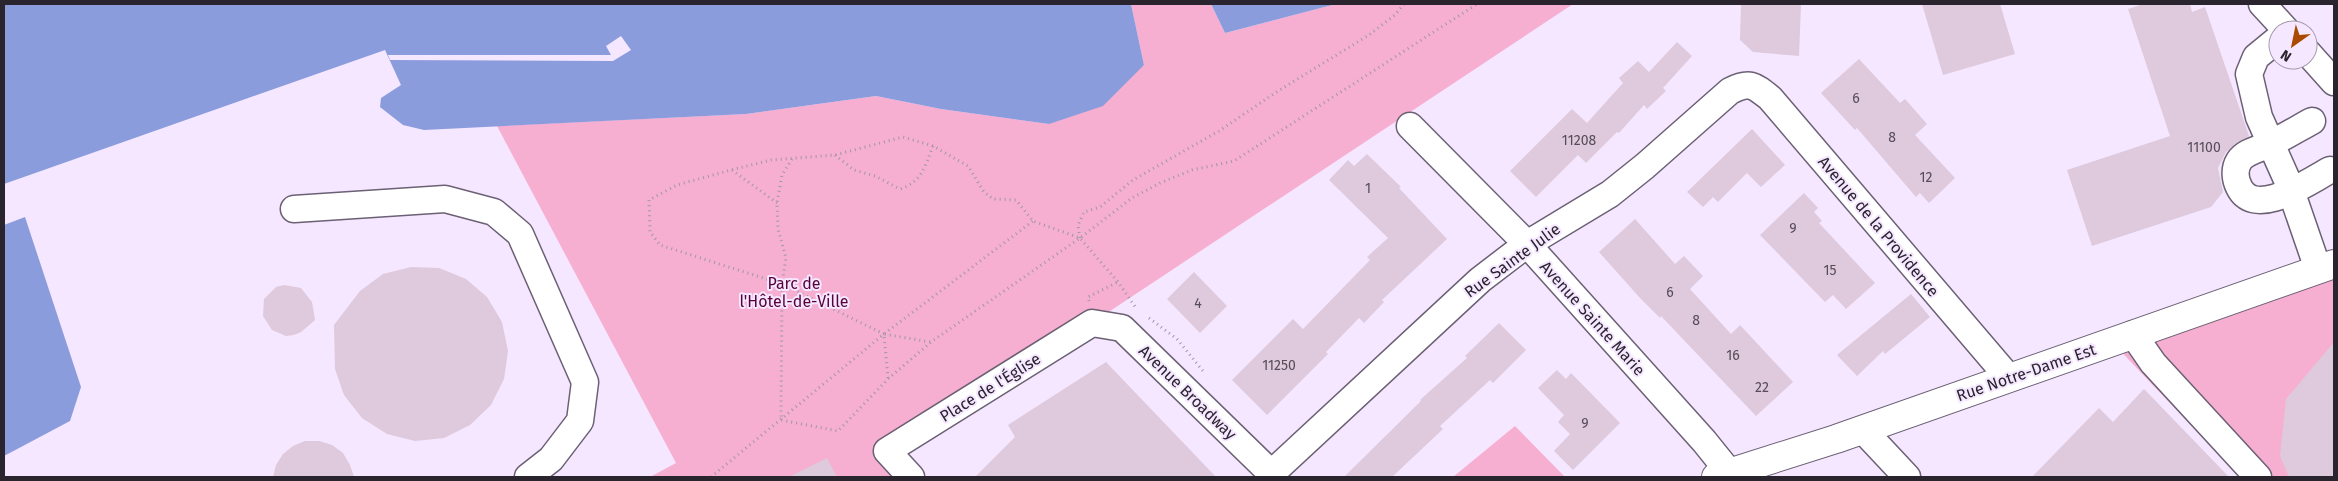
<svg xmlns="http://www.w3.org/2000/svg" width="2338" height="481" font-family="'Fira Sans',sans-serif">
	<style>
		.green { fill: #f6afd0 }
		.water { fill: #8b9cdd }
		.pier { fill: #f5e7ff }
		.building { fill: #dfc9dc }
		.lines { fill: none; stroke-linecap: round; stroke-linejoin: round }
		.minor-casing { stroke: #6b6074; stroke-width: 29 }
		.major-casing { stroke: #6b6074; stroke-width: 30 }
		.path { stroke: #a196a8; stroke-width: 3; stroke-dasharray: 1 4; stroke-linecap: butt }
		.minor { stroke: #fff; stroke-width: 26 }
		.major { stroke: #fff; stroke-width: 28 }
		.labels { text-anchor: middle; stroke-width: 4; stroke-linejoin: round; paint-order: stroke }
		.number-label { font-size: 14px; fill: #564d59 }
		.street-label { font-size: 16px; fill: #29242d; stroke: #f5e7ff }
		.park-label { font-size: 16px; fill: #580037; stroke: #f5e7ff }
	</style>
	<rect width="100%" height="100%" fill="#f5e7ff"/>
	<g class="green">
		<path d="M 1131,4 L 1211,4 L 1225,33 L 1336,4 L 1573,4 L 1092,323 L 887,451 L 911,477 L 650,477 L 676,463 L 497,126 L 746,114 L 876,96 L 941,109 L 1049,124 L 1144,65 Z"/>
		<path d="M 2334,264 L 2334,477 L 2240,477 L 2112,342 Z"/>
		<path d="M 1515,426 L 1565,477 L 1453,477 Z"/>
	</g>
	<g class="water">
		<path d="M 4,4 L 1131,4 L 1144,65 L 1103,106 L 1049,124 L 941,109 L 876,96 L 746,114 L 424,130 L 403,125 L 380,107 L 381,98 L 401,85 L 385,50 L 4,184 Z"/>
		<path d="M 1211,4 L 1336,4 L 1225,33 Z"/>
		<path d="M 25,217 L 81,387 L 70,421 L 4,456 L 4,225 Z"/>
	</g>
	<path class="pier" d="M 621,36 L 631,50 L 613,61 L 390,60 L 388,55 L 611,55 L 606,46 Z"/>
	<g class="building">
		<path d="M 1741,4 L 1801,4 L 1799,56 L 1753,52 L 1740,40 Z"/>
		<path d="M 1922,4 L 2000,4 L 2015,54 L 1943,75 Z"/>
		<path d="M 2143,4 L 2190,4 L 2192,12 L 2205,7 L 2249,136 L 2236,143 L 2226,152 L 2218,168 L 2223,192 L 2211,207 L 2092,246 L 2067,170 L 2170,136 L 2128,9 Z"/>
		<path d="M 1677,42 L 1692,56 L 1663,88 L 1666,91 L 1647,109 L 1644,105 L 1619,133 L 1617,132 L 1586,163 L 1578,155 L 1536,197 L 1510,171 L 1572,109 L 1587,123 L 1623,83 L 1619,78 L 1638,61 L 1649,72 Z"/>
		<path d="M 1859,59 L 1900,103 L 1905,99 L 1927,124 L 1915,135 L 1955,178 L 1929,203 L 1920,193 L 1916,197 L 1857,128 L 1855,130 L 1821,93 Z"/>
		<path d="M 1752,129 L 1785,165 L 1761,187 L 1747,173 L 1718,202 L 1713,197 L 1703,207 L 1687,192 Z"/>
		<path d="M 1367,154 L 1401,187 L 1399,188 L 1447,239 L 1382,300 L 1384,302 L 1364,323 L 1359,318 L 1326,352 L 1328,354 L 1267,415 L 1232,380 L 1293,319 L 1303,329 L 1370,260 L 1367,257 L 1388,238 L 1329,180 L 1348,160 L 1354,166 Z"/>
		<path d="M 1804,193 L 1818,208 L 1814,212 L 1822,221 L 1819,223 L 1875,283 L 1846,309 L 1833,295 L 1825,302 L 1760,235 Z"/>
		<path d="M 1635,219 L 1675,264 L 1684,256 L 1703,276 L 1690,289 L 1731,334 L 1740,325 L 1793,382 L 1756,416 L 1661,316 L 1660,318 L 1640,298 L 1599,252 Z"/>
		<path d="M 411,267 L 439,268 L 466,279 L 487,297 L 502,322 L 508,351 L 504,379 L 491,405 L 470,425 L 444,438 L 415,441 L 387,434 L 362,418 L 344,395 L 335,369 L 334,325 L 360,291 L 383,274 Z"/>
		<path d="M 1194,272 L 1227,306 L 1200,333 L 1167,299 Z"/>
		<path d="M 284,285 L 301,288 L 312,302 L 315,320 L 301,332 L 294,335 L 286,336 L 272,330 L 263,316 L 264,299 L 276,287 Z"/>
		<path d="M 1911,294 L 1930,317 L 1885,354 L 1883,351 L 1857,376 L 1837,355 Z"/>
		<path d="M 1499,323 L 1526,350 L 1493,383 L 1490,380 L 1440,426 L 1443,429 L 1392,477 L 1344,477 L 1421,401 L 1420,400 L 1467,358 L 1465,356 Z"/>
		<path d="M 2334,342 L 2334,477 L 2289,477 L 2280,456 L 2286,399 Z"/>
		<path d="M 1106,362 L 1216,477 L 975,477 L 1015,437 L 1008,425 Z"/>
		<path d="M 1557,370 L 1566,379 L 1571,373 L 1620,423 L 1573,470 L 1554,451 L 1570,434 L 1558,422 L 1564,415 L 1538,388 Z"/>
		<path d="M 2144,389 L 2229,477 L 2032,477 L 2099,408 L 2113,422 Z"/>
		<path d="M 305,441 L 319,441 L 332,445 L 343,453 L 350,465 L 354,477 L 273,477 L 276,465 L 283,454 L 293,446 Z"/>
		<path d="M 827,458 L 837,477 L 789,477 Z"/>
	</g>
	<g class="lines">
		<defs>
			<g id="minor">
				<path d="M 2262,4 L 2286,30"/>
				<path d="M 2278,39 L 2256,57 L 2249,74 L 2259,117 L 2288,182 L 2318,269"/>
				<path d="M 2308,53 L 2334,82"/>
				<path d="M 2312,121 C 2299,128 2286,136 2272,143 C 2261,149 2245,151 2239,161 C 2234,169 2235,179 2239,187 C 2255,220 2309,181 2330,170"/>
				<path d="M 1410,126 L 1527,244 L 1704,441 L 1729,472"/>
				<path d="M 294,209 L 445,199 L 494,212 L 520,234 L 585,382 L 580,421 L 551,459 L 528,477"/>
				<path d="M 2133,334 L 2153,363 L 2258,477"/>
				<path d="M 1863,430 L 1907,477"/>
				<path d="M 1272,473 L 1480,280 L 1527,244 L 1610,194 L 1645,166 L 1730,91 C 1749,81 1754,85 1770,98 L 2009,378"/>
				<path d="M 911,477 L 887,451 L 1092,323 L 1122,328 L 1275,477"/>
			</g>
			<path id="major" d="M 1716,477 L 1836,439 L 2334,264"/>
		</defs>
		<use href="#minor" class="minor-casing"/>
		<use href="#major" class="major-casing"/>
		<g class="path">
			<path d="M 835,155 L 854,170 L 875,176 L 900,189 C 922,182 925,166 933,146"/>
			<path d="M 792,159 L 782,175 L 777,203 L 778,229 L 786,258 L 782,284 L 660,245 L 650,232 L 649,200 L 677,185 L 731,170 L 771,160 L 835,155 L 903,137 L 933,146 L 968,166 L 984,192 L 993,199 L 1016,200 L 1033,221 L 1080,238 L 1118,282 L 1136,308"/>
			<path d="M 732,170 L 777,203"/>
			<path d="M 1080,238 L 1078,225 L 1084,212 L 1100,207 L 1133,180 L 1219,131 L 1278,91 L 1369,35 L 1396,14 L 1404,4"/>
			<path d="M 1089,301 L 1088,297 L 1118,282"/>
			<path d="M 1149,318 L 1177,339 L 1203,371"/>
			<path d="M 884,334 L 782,284 L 781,420 L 838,431 L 888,379 L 931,342 L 1080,238 L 1132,198 L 1160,183 L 1192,170 L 1234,161 L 1477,4"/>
			<path d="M 888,378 L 884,334 L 930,342"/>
			<path d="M 711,477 L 884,334 L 1033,221"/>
		</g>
		<use href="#minor" class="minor"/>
		<use href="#major" class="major"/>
	</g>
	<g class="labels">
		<g class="number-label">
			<text x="1856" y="103">6</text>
			<text x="1892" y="142">8</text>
			<text x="1579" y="145">11208</text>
			<text x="2204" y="152">11100</text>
			<text x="1926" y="182">12</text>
			<text x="1368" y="193">1</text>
			<text x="1793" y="233">9</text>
			<text x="1830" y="275">15</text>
			<text x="1670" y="297">6</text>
			<text x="1198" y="308">4</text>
			<text x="1696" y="325">8</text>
			<text x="1733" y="360">16</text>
			<text x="1279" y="370">11250</text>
			<text x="1762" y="392">22</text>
			<text x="1585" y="428">9</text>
		</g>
		<g class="street-label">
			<text transform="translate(1879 226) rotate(50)" y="6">Avenue de la Providence</text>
			<text transform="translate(1512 260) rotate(-36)" y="6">Rue Sainte Julie</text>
			<text transform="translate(1593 318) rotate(48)" y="6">Avenue Sainte Marie</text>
			<text transform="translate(2026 372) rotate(-19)" y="6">Rue Notre-Dame Est</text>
			<text transform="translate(990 387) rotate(-32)" y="6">Place de l'Église</text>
			<text transform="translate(1188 392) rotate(44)" y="6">Avenue Broadway</text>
		</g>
		<g class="park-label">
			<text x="794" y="289">Parc de<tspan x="794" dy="18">l'Hôtel-de-Ville</tspan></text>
		</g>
	</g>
	<rect width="2338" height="481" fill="none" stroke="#29242d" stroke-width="10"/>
	<g transform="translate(2293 45) rotate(213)"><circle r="24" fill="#f5e7ff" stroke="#a399ab"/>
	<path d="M0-4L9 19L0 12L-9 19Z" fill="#aa4a00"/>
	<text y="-8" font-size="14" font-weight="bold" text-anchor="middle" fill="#29242d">N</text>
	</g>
</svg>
